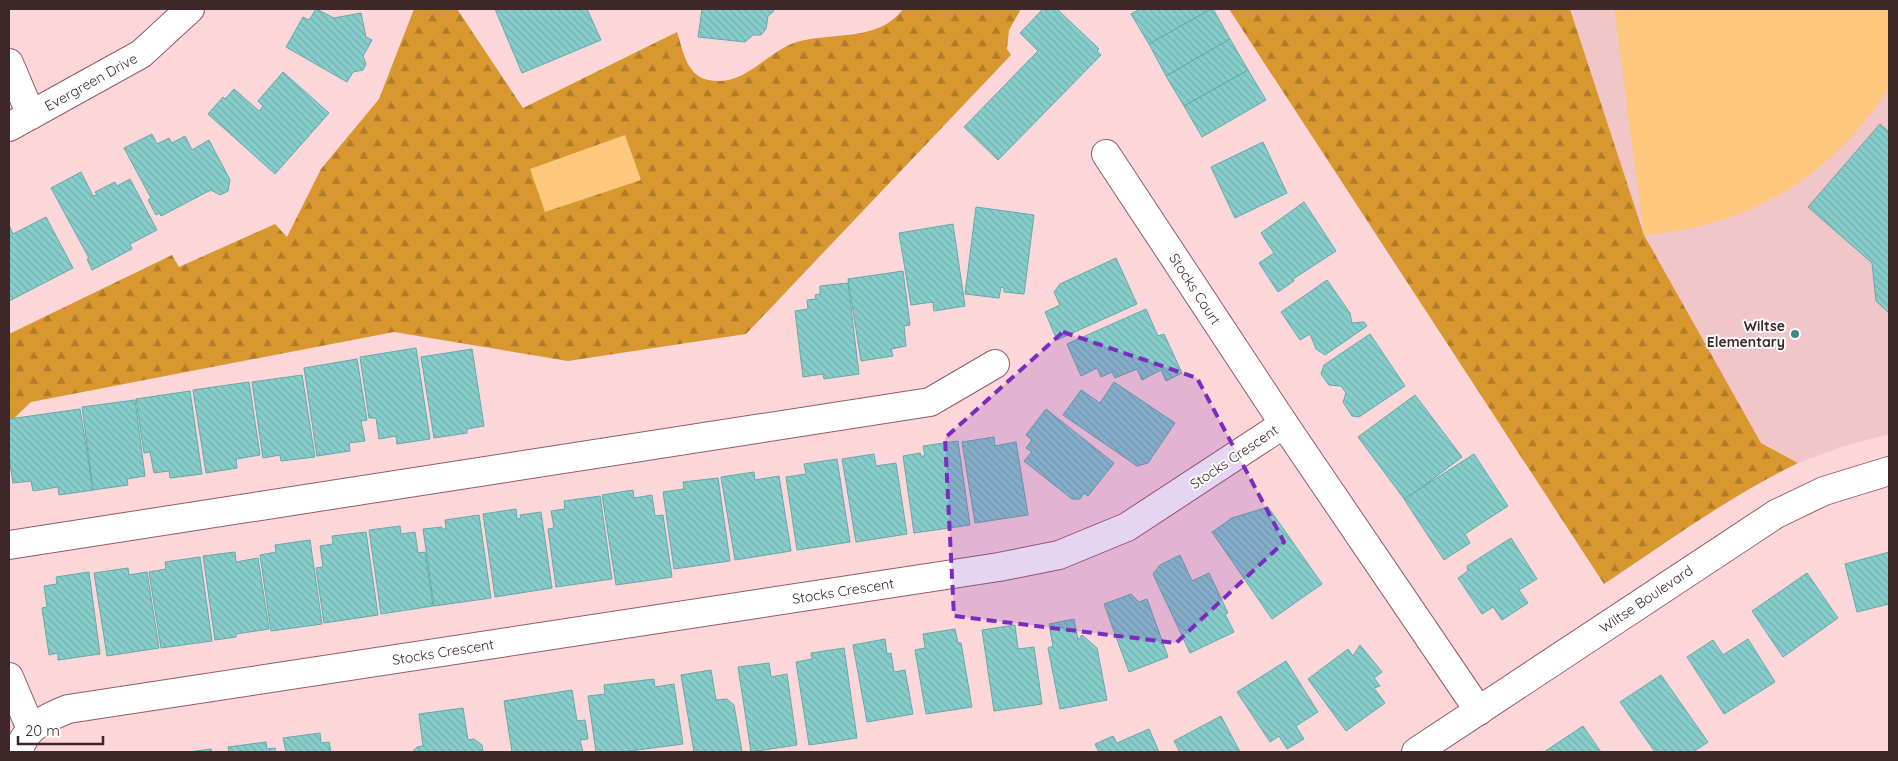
<svg xmlns="http://www.w3.org/2000/svg" width="1898" height="761" font-family="Quicksand,sans-serif">
	<style>
		.built { fill: #f1c6c8 }
		.forest { fill: url(#forest-firs) }
		.pitch { fill: #fdc77e }
		.building { fill: url(#building-back-hatch); stroke: #63aaa8 }
		.lines { fill: none; stroke-linecap: round; stroke-linejoin: round }
		.street-casing { stroke: #925c61; stroke-width: 30 }
		.street { stroke: #fff; stroke-width: 28 }
		.marked { fill: #7b2cbf; fill-opacity: 0.2; stroke: #7b2cbf; stroke-width: 4; stroke-dasharray: 10 6; stroke-linejoin: round }
		.poi-dot { fill: #3f8786; stroke: #fff; stroke-width: 2 }
		.labels { text-anchor: middle; stroke-width: 4; stroke-linejoin: round; paint-order: stroke }
		.street-label { font-size: 14px; fill: #3e2728; stroke: #fff }
		.poi-label { font-size: 14px; font-weight: bold; fill: #3e2728; stroke: #fff; text-anchor: end }
	</style>
	<defs>
		<pattern id="forest-firs" width="22" height="20" patternUnits="userSpaceOnUse" patternTransform="scale(1.25)"><rect width="22" height="20" fill="#d8972f"/><path d="M5 1l3.5 6h-7zM16 11l3.5 6h-7z" fill="#b17b28"/></pattern>
		<pattern id="building-back-hatch" width="6" height="6" patternUnits="userSpaceOnUse" patternTransform="scale(1.25)"><rect width="6" height="6" fill="#86cdcb"/><path d="M-1 5l2 2M0 0l6 6M5-1l2 2" fill="none" stroke="#75b0ae"/></pattern>
	</defs>
	<rect width="100%" height="100%" fill="#fcd6d8"/>
	<path class="built" d="M 1570,9 L 1889,9 L 1889,434 L 1841,447 L 1798,463 L 1761,443 L 1644,235 Z"/>
	<g class="forest">
		<path d="M 414,9 L 457,9 L 523,108 L 677,32 C 683,50 686,75 708,80 C 744,88 767,51 797,42 C 832,32 879,42 903,9 L 1021,9 L 1009,30 L 1007,49 L 1011,55 L 746,334 L 568,361 L 394,332 L 31,402 L 9,423 L 9,334 L 172,255 L 179,267 L 275,224 L 287,237 L 321,169 L 379,99 Z"/>
		<path d="M 1229,9 L 1570,9 L 1644,235 L 1761,443 L 1798,463 C 1730,496 1667,542 1604,584 Z"/>
	</g>
	<g class="pitch">
		<path d="M 1614,9 L 1889,9 C 1889,23 1892,74 1889,85 C 1882,102 1866,120 1854,134 C 1797,197 1729,227 1644,235 Z"/>
		<path d="M 625,135 L 641,180 L 545,212 L 530,169 Z"/>
	</g>
	<g class="building">
		<path d="M 316,9 L 334,18 L 361,13 L 366,37 L 372,40 L 363,56 L 366,64 L 363,70 L 353,72 L 347,82 L 286,47 L 303,17 L 309,20 Z"/>
		<path d="M 495,9 L 587,9 L 601,40 L 522,73 Z"/>
		<path d="M 702,9 L 772,9 L 774,11 L 768,16 L 766,29 L 761,35 L 753,35 L 745,42 L 698,37 Z"/>
		<path d="M 1043,9 L 1057,9 L 1099,49 L 1097,51 L 1101,55 L 998,160 L 964,127 L 1038,51 L 1020,33 Z"/>
		<path d="M 1140,9 L 1211,9 L 1149,44 L 1131,14 Z"/>
		<path d="M 1211,9 L 1213,9 L 1230,39 L 1166,76 L 1149,44 Z"/>
		<path d="M 1230,39 L 1248,70 L 1184,106 L 1166,76 Z"/>
		<path d="M 1248,70 L 1266,100 L 1202,137 L 1184,106 Z"/>
		<path d="M 283,72 L 329,113 L 275,174 L 208,114 L 223,97 L 225,99 L 234,89 L 259,111 L 263,106 L 258,101 Z"/>
		<path d="M 1880,124 L 1889,132 L 1889,313 L 1876,301 L 1872,263 L 1808,207 Z"/>
		<path d="M 152,134 L 157,144 L 169,138 L 172,143 L 185,136 L 192,150 L 209,140 L 230,180 L 228,191 L 220,195 L 211,190 L 161,216 L 159,213 L 156,215 L 148,200 L 151,198 L 124,148 Z"/>
		<path d="M 1263,142 L 1287,193 L 1235,218 L 1211,167 Z"/>
		<path d="M 81,172 L 93,196 L 97,195 L 95,192 L 115,182 L 117,186 L 130,179 L 157,230 L 130,244 L 132,249 L 92,270 L 87,259 L 89,258 L 51,188 Z"/>
		<path d="M 1304,202 L 1336,251 L 1293,279 L 1294,281 L 1278,292 L 1259,263 L 1274,253 L 1261,233 Z"/>
		<path d="M 976,207 L 1034,215 L 1024,294 L 1004,292 L 1004,288 L 1001,287 L 999,298 L 965,294 Z"/>
		<path d="M 46,217 L 73,268 L 9,301 L 9,225 L 13,234 Z"/>
		<path d="M 953,224 L 965,306 L 934,311 L 933,302 L 911,305 L 899,233 Z"/>
		<path d="M 1116,258 L 1137,304 L 1057,340 L 1045,312 L 1060,305 L 1054,292 L 1060,284 Z"/>
		<path d="M 903,271 L 910,325 L 904,326 L 906,346 L 891,349 L 893,356 L 861,361 L 848,279 Z"/>
		<path d="M 1327,280 L 1350,313 L 1352,323 L 1364,322 L 1367,326 L 1325,355 L 1316,349 L 1310,334 L 1300,340 L 1281,312 Z"/>
		<path d="M 848,283 L 859,374 L 824,379 L 823,374 L 803,377 L 795,311 L 808,309 L 807,300 L 816,299 L 815,295 L 820,294 L 820,286 Z"/>
		<path d="M 1146,309 L 1158,336 L 1164,334 L 1182,373 L 1166,381 L 1161,370 L 1142,380 L 1137,369 L 1115,378 L 1112,372 L 1101,377 L 1097,368 L 1081,376 L 1067,344 Z"/>
		<path d="M 1370,334 L 1405,386 L 1359,417 L 1352,416 L 1343,402 L 1346,393 L 1341,386 L 1329,385 L 1321,374 L 1324,365 Z"/>
		<path d="M 416,348 L 430,439 L 397,444 L 396,436 L 379,439 L 376,418 L 369,418 L 360,357 Z"/>
		<path d="M 472,349 L 484,426 L 467,429 L 467,433 L 434,438 L 421,357 Z"/>
		<path d="M 357,359 L 367,420 L 361,421 L 365,441 L 349,443 L 350,451 L 317,456 L 304,368 Z"/>
		<path d="M 302,375 L 315,457 L 281,461 L 280,455 L 263,458 L 252,382 Z"/>
		<path d="M 249,382 L 260,455 L 236,459 L 237,468 L 206,473 L 193,390 Z"/>
		<path d="M 1114,382 L 1175,423 L 1148,463 L 1137,466 L 1063,415 L 1081,390 L 1100,403 Z"/>
		<path d="M 190,391 L 202,474 L 170,478 L 169,471 L 154,473 L 150,452 L 144,453 L 136,399 Z"/>
		<path d="M 1415,395 L 1462,457 L 1405,500 L 1358,437 Z"/>
		<path d="M 135,400 L 145,476 L 127,479 L 128,485 L 93,490 L 82,407 Z"/>
		<path d="M 80,409 L 93,490 L 59,495 L 58,487 L 33,491 L 31,481 L 13,483 L 9,457 L 9,419 Z"/>
		<path d="M 1046,409 L 1114,463 L 1088,496 L 1084,493 L 1080,499 L 1072,499 L 1024,461 L 1032,452 L 1026,448 L 1032,440 L 1026,435 Z"/>
		<path d="M 994,437 L 995,446 L 1016,442 L 1028,515 L 975,523 L 962,442 Z"/>
		<path d="M 958,441 L 970,525 L 914,533 L 903,456 L 920,453 L 921,456 L 925,456 L 923,446 Z"/>
		<path d="M 874,454 L 876,466 L 896,463 L 907,534 L 856,542 L 842,459 Z"/>
		<path d="M 1474,454 L 1508,506 L 1465,534 L 1470,543 L 1444,560 L 1404,499 Z"/>
		<path d="M 837,459 L 850,542 L 797,550 L 786,477 L 806,474 L 804,464 Z"/>
		<path d="M 754,472 L 755,480 L 779,476 L 791,551 L 735,560 L 721,477 Z"/>
		<path d="M 718,478 L 730,561 L 674,569 L 663,492 L 684,489 L 683,482 Z"/>
		<path d="M 633,490 L 634,498 L 652,495 L 655,516 L 663,515 L 672,577 L 616,585 L 602,495 Z"/>
		<path d="M 600,496 L 612,579 L 556,587 L 548,529 L 554,528 L 551,511 L 565,509 L 564,501 Z"/>
		<path d="M 1268,507 L 1322,584 L 1272,619 L 1212,532 L 1232,518 Z"/>
		<path d="M 516,509 L 517,519 L 521,518 L 520,515 L 541,512 L 552,588 L 495,597 L 483,514 Z"/>
		<path d="M 479,515 L 491,598 L 434,606 L 423,529 L 442,527 L 442,529 L 446,529 L 445,520 Z"/>
		<path d="M 400,526 L 401,534 L 415,532 L 418,553 L 425,552 L 433,606 L 381,614 L 369,530 Z"/>
		<path d="M 366,532 L 378,615 L 324,623 L 316,568 L 323,567 L 320,546 L 333,544 L 332,536 Z"/>
		<path d="M 1511,538 L 1537,579 L 1519,590 L 1528,603 L 1502,620 L 1493,607 L 1482,614 L 1458,578 L 1468,571 L 1467,566 Z"/>
		<path d="M 310,540 L 322,624 L 271,631 L 260,555 L 276,552 L 275,545 Z"/>
		<path d="M 235,552 L 236,562 L 258,558 L 269,629 L 236,634 L 236,637 L 215,640 L 203,556 Z"/>
		<path d="M 1889,552 L 1889,604 L 1857,612 L 1845,564 Z"/>
		<path d="M 1180,555 L 1192,581 L 1209,573 L 1228,613 L 1225,614 L 1234,632 L 1190,653 L 1153,574 L 1160,565 Z"/>
		<path d="M 200,557 L 212,641 L 161,648 L 149,572 L 166,569 L 165,562 Z"/>
		<path d="M 128,568 L 129,575 L 147,572 L 159,648 L 107,656 L 94,573 Z"/>
		<path d="M 89,572 L 100,654 L 58,660 L 58,653 L 49,655 L 42,608 L 47,607 L 44,586 L 57,584 L 56,577 Z"/>
		<path d="M 1807,573 L 1838,618 L 1783,657 L 1752,611 Z"/>
		<path d="M 1131,594 L 1139,602 L 1147,599 L 1168,657 L 1129,672 L 1104,604 Z"/>
		<path d="M 1074,619 L 1078,640 L 1082,635 L 1097,648 L 1107,700 L 1060,709 L 1048,648 L 1053,646 L 1049,624 Z"/>
		<path d="M 1015,625 L 1018,649 L 1034,647 L 1042,704 L 994,711 L 982,630 Z"/>
		<path d="M 955,629 L 958,643 L 961,643 L 972,707 L 926,714 L 915,650 L 925,648 L 923,634 Z"/>
		<path d="M 885,639 L 887,654 L 891,653 L 894,672 L 905,670 L 913,714 L 867,722 L 853,645 Z"/>
		<path d="M 1748,639 L 1775,682 L 1724,714 L 1687,657 L 1713,640 L 1723,655 Z"/>
		<path d="M 1360,645 L 1382,672 L 1374,678 L 1380,686 L 1374,688 L 1385,703 L 1346,731 L 1308,679 L 1348,649 L 1353,656 Z"/>
		<path d="M 844,648 L 857,738 L 809,745 L 796,662 L 812,659 L 811,653 Z"/>
		<path d="M 1286,661 L 1318,712 L 1296,726 L 1304,739 L 1287,749 L 1279,736 L 1270,742 L 1237,692 Z"/>
		<path d="M 769,663 L 771,677 L 787,674 L 797,745 L 751,752 L 738,667 Z"/>
		<path d="M 711,670 L 716,700 L 727,699 L 734,705 L 742,752 L 694,752 L 681,675 Z"/>
		<path d="M 1661,675 L 1708,742 L 1693,752 L 1655,752 L 1620,702 Z"/>
		<path d="M 654,679 L 655,687 L 674,684 L 683,744 L 622,752 L 596,752 L 588,696 L 605,694 L 604,685 Z"/>
		<path d="M 572,690 L 577,721 L 585,720 L 588,739 L 580,740 L 583,752 L 512,752 L 504,701 Z"/>
		<path d="M 463,708 L 468,740 L 474,739 L 482,745 L 483,752 L 412,752 L 417,747 L 423,746 L 419,714 Z"/>
		<path d="M 1221,716 L 1240,752 L 1180,752 L 1174,741 Z"/>
		<path d="M 1583,726 L 1601,752 L 1544,752 Z"/>
		<path d="M 1149,729 L 1159,752 L 1099,752 L 1095,744 L 1113,736 L 1117,743 Z"/>
		<path d="M 320,733 L 321,743 L 329,742 L 331,752 L 286,752 L 283,738 Z"/>
		<path d="M 266,742 L 267,749 L 275,748 L 276,752 L 229,752 L 228,747 Z"/>
		<path d="M 211,749 L 212,752 L 188,752 Z"/>
	</g>
	<g class="lines">
		<defs>
			<g id="street">
				<path d="M 9,63 L 31,115"/>
				<path d="M 9,127 L 141,54 L 190,9"/>
				<path d="M 1106,154 L 1284,424 L 1479,711"/>
				<path d="M 9,545 L 930,402 L 995,364"/>
				<path d="M 9,677 L 31,729"/>
				<path d="M 19,752 C 23,728 48,717 68,709 L 999,567 L 1059,555 L 1127,527 L 1284,424"/>
				<path d="M 1416,752 L 1776,514 L 1824,491 L 1889,471"/>
			</g>
		</defs>
		<use href="#street" class="street-casing"/>
		<use href="#street" class="street"/>
	</g>
	<path class="marked" d="M 1063,332 L 1197,378 L 1284,542 L 1176,643 L 954,616 L 945,438 Z"/>
	<circle class="poi-dot" cx="1795" cy="334" r="5"/>
	<g class="labels">
		<g class="street-label">
			<text transform="translate(91 82) rotate(-29)" y="5">Evergreen Drive</text>
			<text transform="translate(1195 289) rotate(57)" y="5">Stocks Court</text>
			<text transform="translate(1234 457) rotate(-34)" y="5">Stocks Crescent</text>
			<text transform="translate(843 591) rotate(-9)" y="5">Stocks Crescent</text>
			<text transform="translate(1646 599) rotate(-34)" y="5">Wiltse Boulevard</text>
			<text transform="translate(443 652) rotate(-9)" y="5">Stocks Crescent</text>
		</g>
		<g class="poi-label">
			<text x="1785" y="331">Wiltse<tspan x="1785" dy="16">Elementary</tspan></text>
		</g>
	</g>
	<rect width="1898" height="761" fill="none" stroke="#3e2728" stroke-width="20"/>
	<path d="M18 736v8h85v-8" fill="none" stroke="#3e2728" stroke-width="2.5"/>
	<text x="25" y="736" font-size="15" fill="#3e2728" stroke="#ffffff" stroke-width="4" paint-order="stroke">20 m</text>
</svg>
